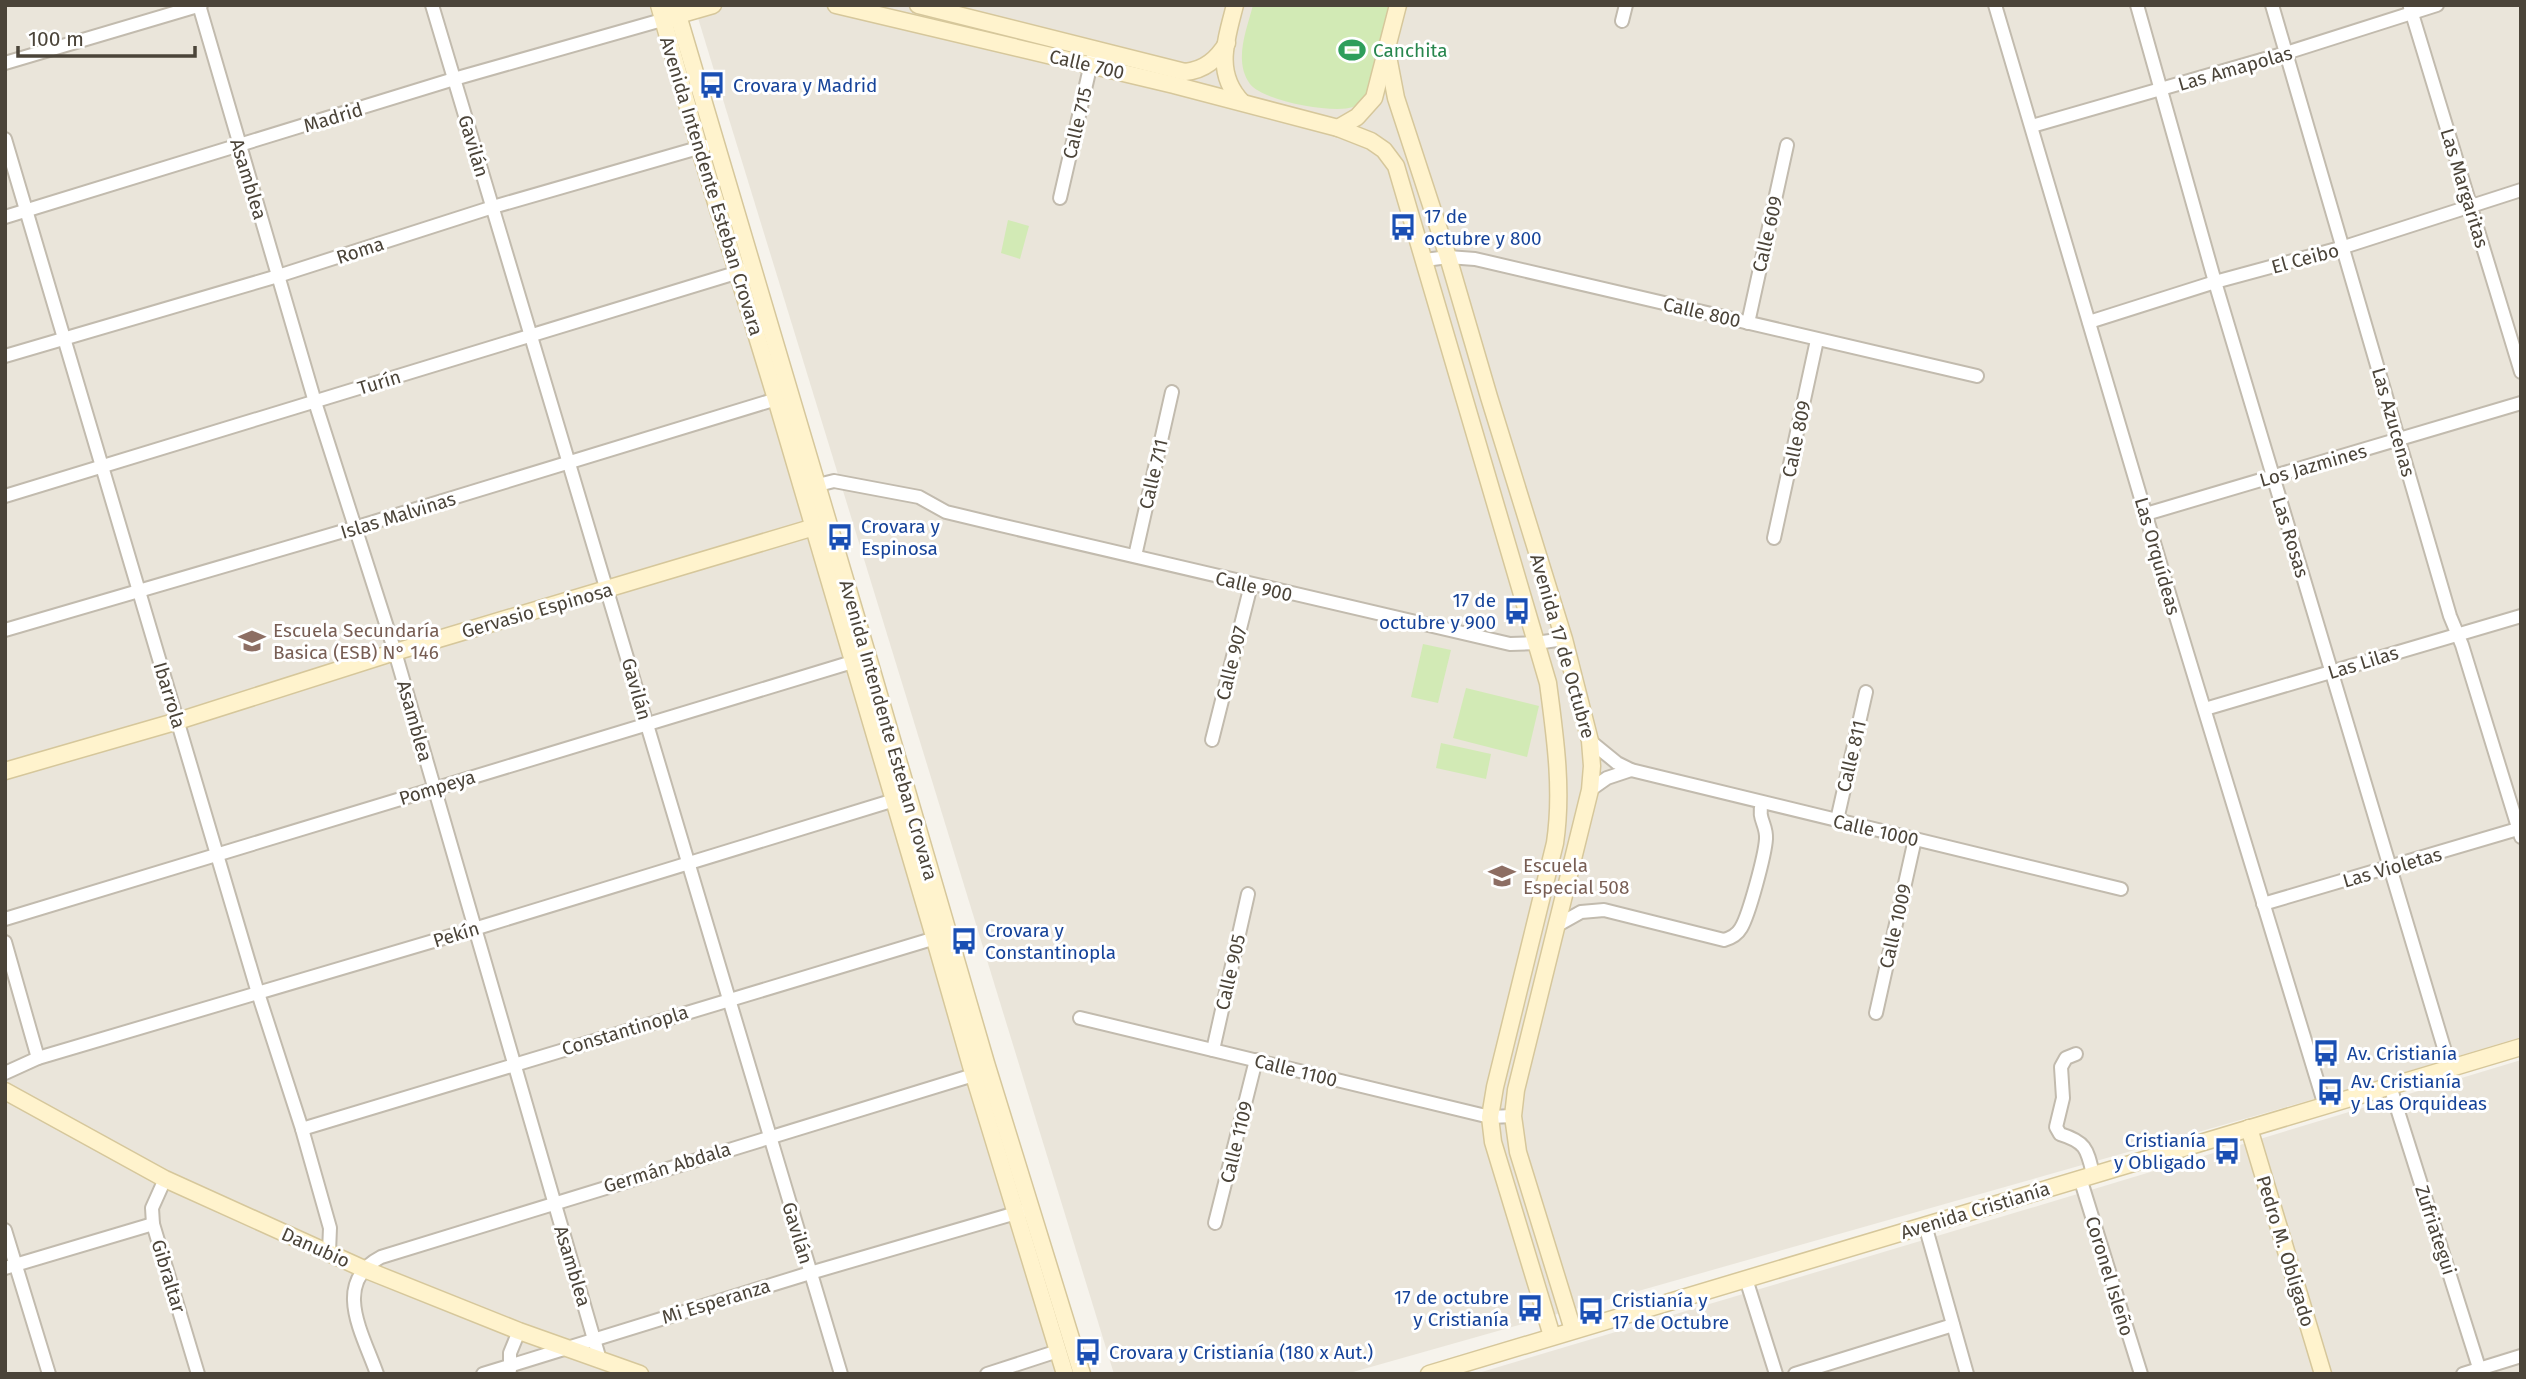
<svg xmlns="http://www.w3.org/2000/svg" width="2526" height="1379" font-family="'Fira Sans',sans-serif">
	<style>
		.residential { fill: #eae5da }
		.green { fill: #d2eab5 }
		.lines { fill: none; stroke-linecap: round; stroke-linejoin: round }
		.street-casing { stroke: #c2bbae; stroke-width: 16 }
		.secondary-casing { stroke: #d6c79b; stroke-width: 19 }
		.street { stroke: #fff; stroke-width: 12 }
		.secondary { stroke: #fff3cd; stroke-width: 16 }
		.labels { text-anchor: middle; stroke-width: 6; stroke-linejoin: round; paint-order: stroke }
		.leisure-label { font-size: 19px; fill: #27864d; stroke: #fff; text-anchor: start }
		.street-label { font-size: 19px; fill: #4b4439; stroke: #fff }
		.transit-label { font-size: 19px; fill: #164399; stroke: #fff; text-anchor: start }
		.education-label { font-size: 19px; fill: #785e54; stroke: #fff; text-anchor: start }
	</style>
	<rect width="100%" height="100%" fill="#f6f3ec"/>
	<g class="residential">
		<path d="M 5,5 L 649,5 L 1058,1374 L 5,1374 Z"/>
		<path d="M 694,5 L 1987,5 L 2318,1098 L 1346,1374 L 1114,1374 Z"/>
		<path d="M 2000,5 L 2521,5 L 2521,1037 L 2333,1094 L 2322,1083 Z"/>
		<path d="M 2521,1060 L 2521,1374 L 1475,1374 L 2041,1205 Z"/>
	</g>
	<g class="green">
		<path d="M 1253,5 L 1390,5 L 1366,97 C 1362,101 1358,105 1353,107 C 1334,114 1263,101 1250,84 C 1233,61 1247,29 1253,5 Z"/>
		<path d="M 1008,220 L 1029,226 L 1020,259 L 1001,253 Z"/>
		<path d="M 1423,644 L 1451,650 L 1438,703 L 1411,697 Z"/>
		<path d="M 1466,688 L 1539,706 L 1527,757 L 1453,738 Z"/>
		<path d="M 1441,743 L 1491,754 L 1486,779 L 1436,768 Z"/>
	</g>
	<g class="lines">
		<defs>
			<g id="street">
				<path d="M 199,5 L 315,402 L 395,652 L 600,1360"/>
				<path d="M 432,5 L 841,1374"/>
				<path d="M 1995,5 L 2171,600 L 2325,1106"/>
				<path d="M 2137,5 L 2215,282 L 2450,1068"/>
				<path d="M 2272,5 L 2450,616 L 2462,645 L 2521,837"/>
				<path d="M 2410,7 L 2521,372"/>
				<path d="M 1622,21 L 1626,5"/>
				<path d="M 5,63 L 201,5"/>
				<path d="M 2032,126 L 2286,53 L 2437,5"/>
				<path d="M 5,139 L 258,993 L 302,1129 L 330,1228 L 329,1252"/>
				<path d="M 1060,198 L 1092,59"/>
				<path d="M 5,217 L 454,79 L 662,20"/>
				<path d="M 1425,260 L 1448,257 L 1475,259 L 1977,376"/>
				<path d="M 2089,322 L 2215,282 L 2344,247 L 2521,190"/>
				<path d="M 1748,323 L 1787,145"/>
				<path d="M 5,356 L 278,276 L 493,207 L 705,146"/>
				<path d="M 818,485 L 834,481 L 919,497 L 946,512 L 996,524 L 1510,644 L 1536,643 L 1564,639"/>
				<path d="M 5,496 L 752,268"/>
				<path d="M 2146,514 L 2521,403"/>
				<path d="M 1774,538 L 1817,340"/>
				<path d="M 1135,556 L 1172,392"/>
				<path d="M 5,630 L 354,528 L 783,397"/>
				<path d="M 2205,709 L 2521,616"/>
				<path d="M 1212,740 L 1251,585"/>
				<path d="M 1590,741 L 1617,763 L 1631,770 L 2121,889"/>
				<path d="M 1590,790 L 1607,778 L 1631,770"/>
				<path d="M 1837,820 L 1866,692"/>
				<path d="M 2263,904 L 2521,828"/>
				<path d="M 5,919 L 859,660"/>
				<path d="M 1556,926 L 1581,912 L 1604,910 L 1724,940 C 1731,938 1737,935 1741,928 C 1749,915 1765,855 1766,839 C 1767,824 1757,819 1762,803"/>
				<path d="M 5,942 L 38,1058"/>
				<path d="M 1876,1013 L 1915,839"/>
				<path d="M 1080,1018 L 1490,1117 L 1513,1116"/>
				<path d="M 1213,1050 L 1248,894"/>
				<path d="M 2076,1054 L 2066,1058 L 2061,1067 L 2063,1098 L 2056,1127 L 2060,1134 C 2086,1142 2087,1149 2093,1174"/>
				<path d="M 5,1073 L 38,1058 L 474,929 L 901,798"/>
				<path d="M 2390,1086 L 2481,1374"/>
				<path d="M 302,1129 L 942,936"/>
				<path d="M 2080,1178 L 2141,1374"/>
				<path d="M 165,1179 L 152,1208 L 153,1224 L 198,1374"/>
				<path d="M 1215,1223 L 1256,1060"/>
				<path d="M 1925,1225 L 1967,1374"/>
				<path d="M 5,1230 L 49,1374"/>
				<path d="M 5,1268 L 153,1224"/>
				<path d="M 1746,1279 L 1776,1374"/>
				<path d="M 510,1370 L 510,1353 L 519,1331"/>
				<path d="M 377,1374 C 363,1334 331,1283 381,1257 L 980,1073"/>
				<path d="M 483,1374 L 810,1273 L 1023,1211"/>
				<path d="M 987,1374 L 1058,1351"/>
				<path d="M 1795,1374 L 1953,1325"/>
				<path d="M 2463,1374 L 2521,1356"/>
			</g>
			<g id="secondary">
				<path d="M 659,5 L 699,147 L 776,399 L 931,926 L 971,1066 L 1065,1374"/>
				<path d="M 675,5 L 868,657 L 986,1063 L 1082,1374"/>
				<path d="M 836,5 L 1174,85 L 1338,128 L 1371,141 L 1384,150 L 1396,166 L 1548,683 C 1555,736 1563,790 1555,843 L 1495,1087 L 1490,1117 L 1493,1142 L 1552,1336"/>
				<path d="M 918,5 L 1185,72 C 1205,70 1217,59 1227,43"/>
				<path d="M 1235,5 C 1226,40 1214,73 1242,102"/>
				<path d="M 668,18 L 713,5"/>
				<path d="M 1387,51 L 1396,98 L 1448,257 L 1489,397 L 1564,639 L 1590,741 L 1592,766 L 1590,790 L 1516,1090 L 1513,1116 L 1518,1152 L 1573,1330"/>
				<path d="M 1338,128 L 1357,117 L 1374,98 L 1398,5"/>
				<path d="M 5,771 L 178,721 L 395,652 L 821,525"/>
				<path d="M 5,1091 L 165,1179 L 364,1269 L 519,1331 L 640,1374"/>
				<path d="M 2249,1128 L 2323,1374"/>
				<path d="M 1429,1374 L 2521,1047"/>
			</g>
		</defs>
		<use href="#street" class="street-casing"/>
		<use href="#secondary" class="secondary-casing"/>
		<use href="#street" class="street"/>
		<use href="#secondary" class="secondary"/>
	</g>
	<defs>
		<symbol id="stadium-bare" viewBox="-9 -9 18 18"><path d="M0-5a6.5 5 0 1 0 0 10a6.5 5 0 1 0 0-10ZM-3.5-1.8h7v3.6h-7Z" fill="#2e9e5b" stroke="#fff" stroke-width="2.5" paint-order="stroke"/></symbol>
		<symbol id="bus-bare" viewBox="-9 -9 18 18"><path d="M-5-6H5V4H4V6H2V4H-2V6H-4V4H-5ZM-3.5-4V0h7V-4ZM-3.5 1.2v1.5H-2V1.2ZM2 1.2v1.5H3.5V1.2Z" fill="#1a4fb4" stroke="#fff" stroke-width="2.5" paint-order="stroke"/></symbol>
		<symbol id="school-bare" viewBox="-9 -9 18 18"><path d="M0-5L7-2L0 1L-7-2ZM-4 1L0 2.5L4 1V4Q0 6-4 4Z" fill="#8d6e63" stroke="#fff" stroke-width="2.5" paint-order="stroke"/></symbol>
	</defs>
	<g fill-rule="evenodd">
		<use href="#stadium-bare" x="1333" y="31" width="38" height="38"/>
		<use href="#bus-bare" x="693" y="66" width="38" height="38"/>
		<use href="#bus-bare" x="1384" y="208" width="38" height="38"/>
		<use href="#bus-bare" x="821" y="518" width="38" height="38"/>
		<use href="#bus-bare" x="1498" y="592" width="38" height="38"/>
		<use href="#school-bare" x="233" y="622" width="38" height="38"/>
		<use href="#school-bare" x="1483" y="857" width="38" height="38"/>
		<use href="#bus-bare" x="945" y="922" width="38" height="38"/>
		<use href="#bus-bare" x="2307" y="1034" width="38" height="38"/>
		<use href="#bus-bare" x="2311" y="1073" width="38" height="38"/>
		<use href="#bus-bare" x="2208" y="1132" width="38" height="38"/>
		<use href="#bus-bare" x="1511" y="1289" width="38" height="38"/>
		<use href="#bus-bare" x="1572" y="1292" width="38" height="38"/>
		<use href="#bus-bare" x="1069" y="1333" width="38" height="38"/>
	</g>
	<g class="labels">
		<g class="leisure-label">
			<text x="1373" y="57">Canchita</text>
		</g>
		<g class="street-label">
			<text transform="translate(1087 64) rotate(13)" y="7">Calle 700</text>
			<text transform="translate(2235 68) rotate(-16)" y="7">Las Amapolas</text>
			<text transform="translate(333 117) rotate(-17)" y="7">Madrid</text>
			<text transform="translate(1077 123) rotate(-77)" y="7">Calle 715</text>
			<text transform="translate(474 146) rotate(73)" y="7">Gavilán</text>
			<text transform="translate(249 179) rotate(73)" y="7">Asamblea</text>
			<text transform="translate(712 186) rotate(73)" y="7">Avenida Intendente Esteban Crovara</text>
			<text transform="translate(2465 188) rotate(73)" y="7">Las Margaritas</text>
			<text transform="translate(1767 234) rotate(-77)" y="7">Calle 609</text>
			<text transform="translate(360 250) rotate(-18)" y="7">Roma</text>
			<text transform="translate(2305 258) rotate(-15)" y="7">El Ceibo</text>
			<text transform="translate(1702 312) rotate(13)" y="7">Calle 800</text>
			<text transform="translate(379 382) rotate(-17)" y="7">Turín</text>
			<text transform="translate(2394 422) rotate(74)" y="7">Las Azucenas</text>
			<text transform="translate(1796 439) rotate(-78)" y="7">Calle 809</text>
			<text transform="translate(2313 465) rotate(-16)" y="7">Los Jazmines</text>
			<text transform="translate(1153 474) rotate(-77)" y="7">Calle 711</text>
			<text transform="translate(398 515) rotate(-17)" y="7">Islas Malvinas</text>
			<text transform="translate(2291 537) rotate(73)" y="7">Las Rosas</text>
			<text transform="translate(2158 556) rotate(74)" y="7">Las Orquídeas</text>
			<text transform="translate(1254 586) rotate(13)" y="7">Calle 900</text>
			<text transform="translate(537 610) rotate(-16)" y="7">Gervasio Espinosa</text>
			<text transform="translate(1563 646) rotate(74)" y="7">Avenida 17 de Octubre</text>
			<text transform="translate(2363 662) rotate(-17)" y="7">Las Lilas</text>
			<text transform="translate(1231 663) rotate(-76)" y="7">Calle 907</text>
			<text transform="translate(637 689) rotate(74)" y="7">Gavilán</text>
			<text transform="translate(170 695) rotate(73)" y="7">Ibarrola</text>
			<text transform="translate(415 721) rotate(74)" y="7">Asamblea</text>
			<text transform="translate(889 730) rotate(74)" y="7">Avenida Intendente Esteban Crovara</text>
			<text transform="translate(1851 756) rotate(-77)" y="7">Calle 811</text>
			<text transform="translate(437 787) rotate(-17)" y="7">Pompeya</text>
			<text transform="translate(1876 830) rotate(13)" y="7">Calle 1000</text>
			<text transform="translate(2392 867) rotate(-16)" y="7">Las Violetas</text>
			<text transform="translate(1895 926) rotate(-77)" y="7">Calle 1009</text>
			<text transform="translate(456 934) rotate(-17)" y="7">Pekín</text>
			<text transform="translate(1230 972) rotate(-77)" y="7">Calle 905</text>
			<text transform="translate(625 1030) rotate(-17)" y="7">Constantinopla</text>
			<text transform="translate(1296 1070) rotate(14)" y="7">Calle 1100</text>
			<text transform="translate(1236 1142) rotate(-76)" y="7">Calle 1109</text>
			<text transform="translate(667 1167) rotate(-17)" y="7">Germán Abdala</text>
			<text transform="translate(1975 1210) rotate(-17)" y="7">Avenida Cristianía</text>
			<text transform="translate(2436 1230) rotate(72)" y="7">Zufriategui</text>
			<text transform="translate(798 1233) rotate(73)" y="7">Gavilán</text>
			<text transform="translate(316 1247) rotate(24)" y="7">Danubio</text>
			<text transform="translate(2286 1251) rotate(73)" y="7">Pedro M. Obligado</text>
			<text transform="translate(573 1266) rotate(73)" y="7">Asamblea</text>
			<text transform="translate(169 1276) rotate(73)" y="7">Gibraltar</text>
			<text transform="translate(2110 1276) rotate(73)" y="7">Coronel Isleño</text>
			<text transform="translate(716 1301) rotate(-17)" y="7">Mi Esperanza</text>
		</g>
		<g class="transit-label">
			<text x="733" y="92">Crovara y Madrid</text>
			<text x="1424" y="223">17 de<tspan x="1424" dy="22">octubre y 800</tspan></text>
			<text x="861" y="533">Crovara y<tspan x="861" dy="22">Espinosa</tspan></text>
			<text x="1496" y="607" text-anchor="end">17 de<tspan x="1496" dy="22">octubre y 900</tspan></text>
			<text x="985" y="937">Crovara y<tspan x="985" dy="22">Constantinopla</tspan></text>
			<text x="2347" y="1060">Av. Cristianía</text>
			<text x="2351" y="1088">Av. Cristianía<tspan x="2351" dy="22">y Las Orquideas</tspan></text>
			<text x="2206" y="1147" text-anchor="end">Cristianía<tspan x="2206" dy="22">y Obligado</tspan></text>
			<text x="1509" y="1304" text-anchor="end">17 de octubre<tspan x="1509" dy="22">y Cristianía</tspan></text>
			<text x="1612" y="1307">Cristianía y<tspan x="1612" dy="22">17 de Octubre</tspan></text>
			<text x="1109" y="1359">Crovara y Cristianía (180 x Aut.)</text>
		</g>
		<g class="education-label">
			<text x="273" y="637">Escuela Secundaría<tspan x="273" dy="22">Basica (ESB) N° 146</tspan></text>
			<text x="1523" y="872">Escuela<tspan x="1523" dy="22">Especial 508</tspan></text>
		</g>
	</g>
	<rect width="2526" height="1379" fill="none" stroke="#4b4439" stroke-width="14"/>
	<path d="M18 46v10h177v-10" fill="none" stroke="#4b4439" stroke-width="3.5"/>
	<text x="28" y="46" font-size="21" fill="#4b4439" stroke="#ffffff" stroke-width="5" paint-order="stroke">100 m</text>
</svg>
